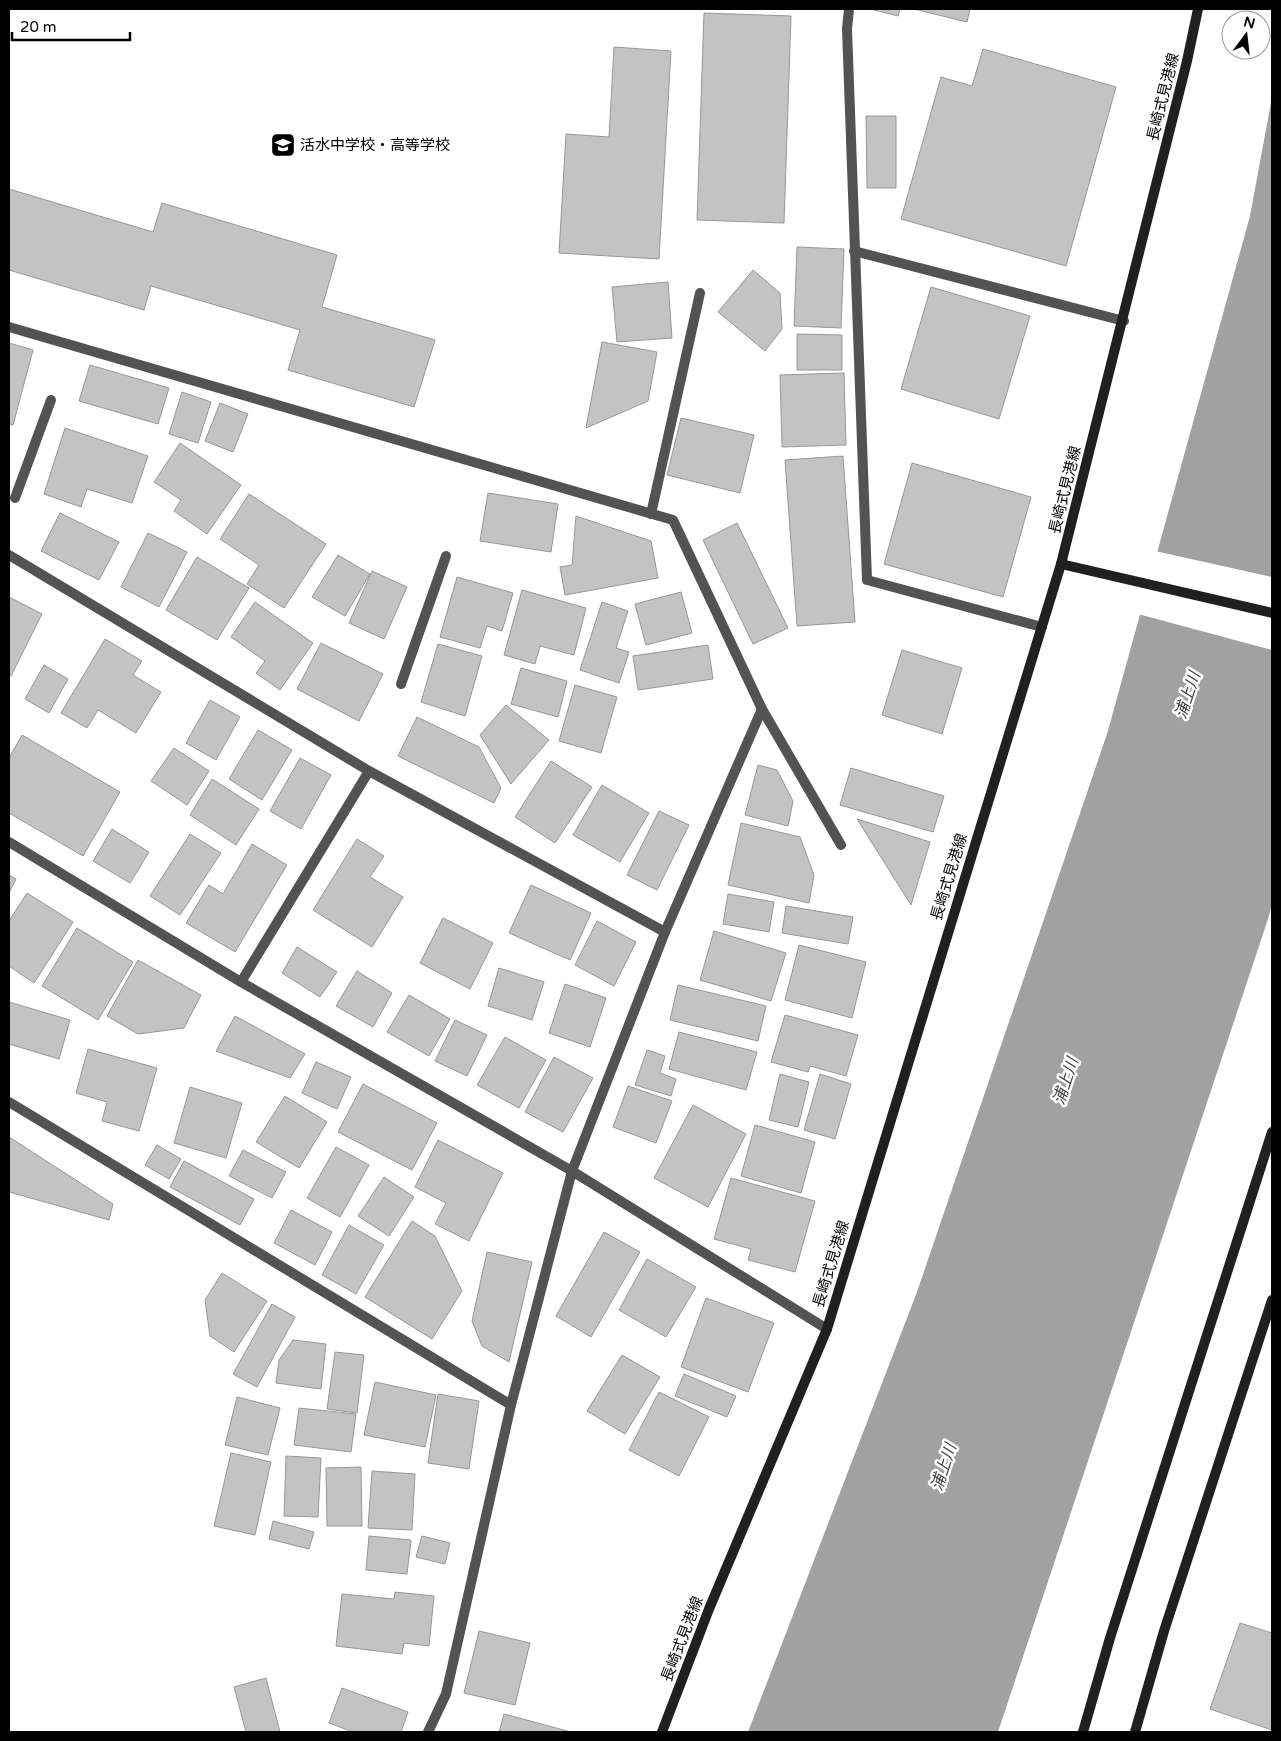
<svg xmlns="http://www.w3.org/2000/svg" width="1281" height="1741" font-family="'Varela Round','Noto Sans JP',sans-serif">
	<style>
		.water { fill: #a1a1a1 }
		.pier { fill: #fff }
		.building { fill: #c3c3c3; stroke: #979797 }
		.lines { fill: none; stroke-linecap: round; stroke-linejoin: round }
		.lane { stroke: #535353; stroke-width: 10 }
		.street { stroke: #535353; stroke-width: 10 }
		.secondary { stroke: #202020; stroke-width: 10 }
		.labels { text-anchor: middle; stroke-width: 5; stroke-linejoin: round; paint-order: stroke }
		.street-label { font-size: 15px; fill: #000; stroke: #fff }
		.poi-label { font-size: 15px; fill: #000; stroke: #fff; text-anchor: start }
		.water-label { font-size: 16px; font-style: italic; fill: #424242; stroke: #fff }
	</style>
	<rect width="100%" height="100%" fill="#fff"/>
	<path class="water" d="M 1272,97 L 1272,905 L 1267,922 L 998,1732 L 748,1732 L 917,1292 L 1107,734 L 1250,216 Z"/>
	<path class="pier" d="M 1155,551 L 1272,577 L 1272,650 L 1138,614 Z"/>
	<g class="building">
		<path d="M 871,9 L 900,9 L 898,16 Z"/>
		<path d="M 914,9 L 970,9 L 967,22 Z"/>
		<path d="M 704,13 L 791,16 L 784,223 L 697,220 Z"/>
		<path d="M 614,47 L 671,51 L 659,259 L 559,253 L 566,134 L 609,137 Z"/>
		<path d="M 983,49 L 1116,87 L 1066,266 L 901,219 L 941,77 L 972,86 Z"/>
		<path d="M 866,116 L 896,116 L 896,188 L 867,188 Z"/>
		<path d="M 9,189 L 153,232 L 162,203 L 337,255 L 322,307 L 435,340 L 414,407 L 288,370 L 300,330 L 151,286 L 144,310 L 9,270 Z"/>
		<path d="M 797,247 L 844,249 L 841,328 L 794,326 Z"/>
		<path d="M 753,270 L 780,293 L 782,329 L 765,351 L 718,312 Z"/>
		<path d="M 668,282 L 672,338 L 617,342 L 612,287 Z"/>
		<path d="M 931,287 L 1030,316 L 999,419 L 901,389 Z"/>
		<path d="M 797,334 L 842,335 L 842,370 L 797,370 Z"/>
		<path d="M 602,342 L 657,352 L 648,401 L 586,428 Z"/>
		<path d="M 9,343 L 33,350 L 13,425 L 9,424 Z"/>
		<path d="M 90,365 L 169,388 L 158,424 L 79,401 Z"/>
		<path d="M 844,373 L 846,445 L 782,447 L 780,375 Z"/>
		<path d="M 182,392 L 211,402 L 198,443 L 169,434 Z"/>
		<path d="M 220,403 L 248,414 L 233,452 L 205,441 Z"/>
		<path d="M 681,418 L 754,435 L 740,493 L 667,475 Z"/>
		<path d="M 65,428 L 148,456 L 132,503 L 87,489 L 81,507 L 44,494 Z"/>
		<path d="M 180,443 L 241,485 L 207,534 L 174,511 L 181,500 L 154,482 Z"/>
		<path d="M 843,456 L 855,622 L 797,626 L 785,460 Z"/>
		<path d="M 912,463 L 1031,497 L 1003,597 L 884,564 Z"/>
		<path d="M 488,493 L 558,504 L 551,552 L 480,541 Z"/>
		<path d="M 249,494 L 326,544 L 284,608 L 247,584 L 259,565 L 220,539 Z"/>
		<path d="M 60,513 L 119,542 L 99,580 L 41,551 Z"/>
		<path d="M 576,516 L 651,541 L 658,578 L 565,595 L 560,567 L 572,565 Z"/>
		<path d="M 737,523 L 788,628 L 753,644 L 703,540 Z"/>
		<path d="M 148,533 L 187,552 L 159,607 L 121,587 Z"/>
		<path d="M 338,555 L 370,574 L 345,616 L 312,597 Z"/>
		<path d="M 197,557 L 249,588 L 217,640 L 166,610 Z"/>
		<path d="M 372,571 L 407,587 L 384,639 L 349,623 Z"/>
		<path d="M 457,577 L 513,593 L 502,631 L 487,626 L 480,648 L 440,637 Z"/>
		<path d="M 522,590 L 586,608 L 574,655 L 540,646 L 535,664 L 504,655 Z"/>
		<path d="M 681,592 L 692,633 L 646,645 L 635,604 Z"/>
		<path d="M 9,597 L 42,614 L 11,676 L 9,675 Z"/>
		<path d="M 255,602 L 313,643 L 280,690 L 256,673 L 265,661 L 231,637 Z"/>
		<path d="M 602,602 L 628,611 L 616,648 L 629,652 L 619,683 L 580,670 Z"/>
		<path d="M 105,639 L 142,661 L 133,675 L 161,692 L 136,733 L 98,710 L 87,728 L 61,713 Z"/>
		<path d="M 321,643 L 383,674 L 359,721 L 297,689 Z"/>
		<path d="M 438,644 L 482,656 L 465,716 L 421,702 Z"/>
		<path d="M 708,645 L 713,679 L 638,690 L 633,656 Z"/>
		<path d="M 902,650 L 962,668 L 942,734 L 882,715 Z"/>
		<path d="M 44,665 L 68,679 L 49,713 L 25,699 Z"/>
		<path d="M 521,668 L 567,681 L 558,717 L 511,704 Z"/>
		<path d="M 575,685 L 617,697 L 601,753 L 559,741 Z"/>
		<path d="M 210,700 L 240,717 L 216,760 L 186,743 Z"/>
		<path d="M 506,705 L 549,740 L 511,784 L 480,735 Z"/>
		<path d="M 417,717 L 479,747 L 501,788 L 494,803 L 398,756 Z"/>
		<path d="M 258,730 L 292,750 L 262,800 L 229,779 Z"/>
		<path d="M 22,735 L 120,792 L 83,856 L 9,813 L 9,758 Z"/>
		<path d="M 174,748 L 209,771 L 187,805 L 151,781 Z"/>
		<path d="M 300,758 L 331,775 L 301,829 L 270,811 Z"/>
		<path d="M 551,761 L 592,787 L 555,843 L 515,817 Z"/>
		<path d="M 758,765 L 777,770 L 793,801 L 788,826 L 745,815 Z"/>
		<path d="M 851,768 L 944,796 L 933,832 L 840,805 Z"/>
		<path d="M 212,779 L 259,809 L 236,845 L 190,815 Z"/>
		<path d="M 602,785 L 649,813 L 620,862 L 573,835 Z"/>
		<path d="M 659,811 L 689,825 L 657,890 L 627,875 Z"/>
		<path d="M 857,819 L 930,842 L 911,905 Z"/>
		<path d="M 741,823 L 800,837 L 814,875 L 809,903 L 728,885 Z"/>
		<path d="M 112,829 L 149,852 L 130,883 L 93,861 Z"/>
		<path d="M 190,834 L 221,853 L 180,915 L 150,896 Z"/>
		<path d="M 357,839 L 384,856 L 370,877 L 403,897 L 372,947 L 313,910 Z"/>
		<path d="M 252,844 L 287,865 L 235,952 L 186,923 L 209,885 L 223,894 Z"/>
		<path d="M 9,875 L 16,879 L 9,893 Z"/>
		<path d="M 531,885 L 591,913 L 570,960 L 509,933 Z"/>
		<path d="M 27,893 L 73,922 L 34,983 L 9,966 L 9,921 Z"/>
		<path d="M 728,894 L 774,902 L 769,932 L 723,924 Z"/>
		<path d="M 786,906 L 853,917 L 848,944 L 782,933 Z"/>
		<path d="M 443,918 L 493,943 L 470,989 L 420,963 Z"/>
		<path d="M 597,921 L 636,942 L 614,986 L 575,965 Z"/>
		<path d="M 77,928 L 133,962 L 98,1020 L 42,986 Z"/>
		<path d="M 714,931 L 786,953 L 771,1001 L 700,980 Z"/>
		<path d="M 799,945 L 866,962 L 852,1018 L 785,1000 Z"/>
		<path d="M 297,947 L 337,972 L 320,997 L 282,973 Z"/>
		<path d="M 138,960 L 201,995 L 184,1028 L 138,1034 L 107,1016 Z"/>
		<path d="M 499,968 L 544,982 L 532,1020 L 488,1006 Z"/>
		<path d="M 357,971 L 392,993 L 373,1027 L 336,1006 Z"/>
		<path d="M 565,984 L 606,998 L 590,1047 L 549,1033 Z"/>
		<path d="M 678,985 L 766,1006 L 758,1041 L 670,1020 Z"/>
		<path d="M 409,995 L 450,1019 L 429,1056 L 387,1032 Z"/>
		<path d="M 9,1002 L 70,1020 L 59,1059 L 9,1044 Z"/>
		<path d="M 785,1015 L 858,1035 L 846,1076 L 810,1066 L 808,1072 L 771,1062 Z"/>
		<path d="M 235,1016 L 305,1054 L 290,1078 L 216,1051 Z"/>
		<path d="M 455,1020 L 487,1035 L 467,1076 L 435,1061 Z"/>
		<path d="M 679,1032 L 757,1052 L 746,1090 L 669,1069 Z"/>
		<path d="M 505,1037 L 546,1060 L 519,1108 L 477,1085 Z"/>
		<path d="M 88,1049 L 157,1068 L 139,1131 L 102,1121 L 107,1102 L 76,1093 Z"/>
		<path d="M 647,1050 L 665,1056 L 660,1073 L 676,1079 L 671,1096 L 635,1085 Z"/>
		<path d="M 554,1057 L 593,1078 L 563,1132 L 525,1112 Z"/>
		<path d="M 316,1062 L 351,1077 L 337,1109 L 302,1093 Z"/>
		<path d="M 780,1074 L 809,1082 L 798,1127 L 769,1120 Z"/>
		<path d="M 820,1074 L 851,1084 L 835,1139 L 804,1130 Z"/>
		<path d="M 363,1084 L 437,1123 L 412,1170 L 338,1132 Z"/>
		<path d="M 628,1086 L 672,1101 L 656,1143 L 613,1127 Z"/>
		<path d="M 190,1087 L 242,1103 L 226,1158 L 174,1143 Z"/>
		<path d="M 285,1096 L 327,1122 L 299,1168 L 256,1142 Z"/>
		<path d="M 693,1105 L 746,1134 L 708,1207 L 654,1178 Z"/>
		<path d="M 755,1125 L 815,1142 L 801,1193 L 741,1176 Z"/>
		<path d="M 9,1137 L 113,1204 L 109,1220 L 9,1192 Z"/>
		<path d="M 438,1140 L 503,1173 L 469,1241 L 435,1224 L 446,1203 L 415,1187 Z"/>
		<path d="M 157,1145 L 181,1159 L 169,1179 L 145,1165 Z"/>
		<path d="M 336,1147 L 369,1165 L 340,1217 L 307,1198 Z"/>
		<path d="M 243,1150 L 286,1172 L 272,1198 L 229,1176 Z"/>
		<path d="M 184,1161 L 254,1199 L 240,1225 L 170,1187 Z"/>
		<path d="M 384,1177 L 414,1197 L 389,1236 L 358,1216 Z"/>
		<path d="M 731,1178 L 815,1201 L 795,1272 L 748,1260 L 751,1249 L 714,1239 Z"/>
		<path d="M 291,1210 L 332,1232 L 315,1265 L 274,1243 Z"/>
		<path d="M 412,1221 L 435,1236 L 462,1291 L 432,1339 L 365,1297 Z"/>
		<path d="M 349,1225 L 384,1245 L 356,1294 L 322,1275 Z"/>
		<path d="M 604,1232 L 640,1252 L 591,1337 L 556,1316 Z"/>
		<path d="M 487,1252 L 532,1262 L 509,1362 L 482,1346 L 472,1321 Z"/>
		<path d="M 647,1259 L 696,1287 L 666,1337 L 619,1310 Z"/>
		<path d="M 222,1273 L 267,1301 L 234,1352 L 210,1336 L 205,1300 Z"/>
		<path d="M 706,1298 L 774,1323 L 748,1392 L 681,1367 Z"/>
		<path d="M 272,1304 L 295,1317 L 257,1387 L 233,1374 Z"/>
		<path d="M 293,1340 L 326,1344 L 321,1389 L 276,1383 L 279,1360 Z"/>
		<path d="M 335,1352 L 364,1355 L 357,1413 L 327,1409 Z"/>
		<path d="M 622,1355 L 660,1377 L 625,1434 L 587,1411 Z"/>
		<path d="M 684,1374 L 736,1396 L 727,1417 L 675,1396 Z"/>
		<path d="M 375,1382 L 436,1395 L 425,1447 L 364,1435 Z"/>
		<path d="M 659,1392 L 709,1417 L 679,1476 L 629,1450 Z"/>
		<path d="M 438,1394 L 479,1401 L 469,1469 L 428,1463 Z"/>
		<path d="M 237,1397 L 280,1408 L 268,1455 L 225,1445 Z"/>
		<path d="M 299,1408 L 356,1414 L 351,1452 L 294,1445 Z"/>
		<path d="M 231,1453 L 271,1462 L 255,1535 L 214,1526 Z"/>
		<path d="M 286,1456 L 321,1458 L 318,1517 L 284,1516 Z"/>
		<path d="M 361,1467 L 362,1526 L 327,1526 L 326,1468 Z"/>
		<path d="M 372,1471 L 415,1474 L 412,1530 L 368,1528 Z"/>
		<path d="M 273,1521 L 314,1532 L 309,1549 L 269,1539 Z"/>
		<path d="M 369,1536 L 411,1540 L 407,1574 L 366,1570 Z"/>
		<path d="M 422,1536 L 450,1543 L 445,1564 L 416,1557 Z"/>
		<path d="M 395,1592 L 434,1596 L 429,1646 L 404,1643 L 402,1654 L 336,1646 L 342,1594 L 394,1599 Z"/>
		<path d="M 1240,1623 L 1272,1633 L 1272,1730 L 1210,1709 Z"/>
		<path d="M 479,1631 L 530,1643 L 515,1705 L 464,1693 Z"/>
		<path d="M 266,1678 L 280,1732 L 246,1732 L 234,1687 Z"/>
		<path d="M 342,1688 L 408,1712 L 401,1732 L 353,1732 L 329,1723 Z"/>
		<path d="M 504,1714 L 571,1732 L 499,1732 Z"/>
	</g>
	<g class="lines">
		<path class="lane" d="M 651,514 L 700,293"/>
		<g class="street">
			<path d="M 849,9 L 847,29 L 867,580 L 1042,627"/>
			<path d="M 854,251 L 1124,321"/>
			<path d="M 9,327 L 673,520 L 762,709 L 841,845"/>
			<path d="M 15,498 L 51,400"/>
			<path d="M 9,555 L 369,771 L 665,932 L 572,1171 L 511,1405 L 446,1694 L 428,1732"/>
			<path d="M 401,684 L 446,556"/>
			<path d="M 9,842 L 241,982 L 572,1171 L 827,1329"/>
			<path d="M 665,932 L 762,709"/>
			<path d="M 241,982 L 369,771"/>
			<path d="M 9,1102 L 511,1405"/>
		</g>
		<g class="secondary">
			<path d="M 1061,564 L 1272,613"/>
			<path d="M 662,1732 L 709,1609 L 827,1329 L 1061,564 L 1187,61 L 1198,9"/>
			<path d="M 1083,1732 L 1110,1638 L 1272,1132"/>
			<path d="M 1135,1732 L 1164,1631 L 1272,1300"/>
		</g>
	</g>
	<defs>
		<symbol id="school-square" viewBox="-11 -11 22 22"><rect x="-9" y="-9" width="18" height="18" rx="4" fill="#000" stroke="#fff"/><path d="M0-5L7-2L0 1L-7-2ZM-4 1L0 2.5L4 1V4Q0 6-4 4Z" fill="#fff"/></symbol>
	</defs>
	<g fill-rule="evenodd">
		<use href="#school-square" x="269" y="131" width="28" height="28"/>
	</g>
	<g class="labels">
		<g class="street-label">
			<text transform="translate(1163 97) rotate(-76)" y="5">長崎式見港線</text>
			<text transform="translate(1065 490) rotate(-76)" y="5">長崎式見港線</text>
			<text transform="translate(949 877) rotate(-73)" y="5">長崎式見港線</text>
			<text transform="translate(831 1264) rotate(-73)" y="5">長崎式見港線</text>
			<text transform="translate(682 1639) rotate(-69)" y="5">長崎式見港線</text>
		</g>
		<g class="poi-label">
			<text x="300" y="150">活水中学校・高等学校</text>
		</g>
		<g class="water-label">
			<text transform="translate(1187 695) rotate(-72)" y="6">浦上川</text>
			<text transform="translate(1065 1081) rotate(-72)" y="6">浦上川</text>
			<text transform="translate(943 1467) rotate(-72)" y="6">浦上川</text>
		</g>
	</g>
	<rect width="1281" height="1741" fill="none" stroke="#000000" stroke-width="20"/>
	<g transform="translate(1246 35) rotate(15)"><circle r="24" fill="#ffffff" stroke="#999999"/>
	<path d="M0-4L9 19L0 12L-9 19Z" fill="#000000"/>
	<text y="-8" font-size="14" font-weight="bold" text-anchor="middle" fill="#000000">N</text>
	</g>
	<path d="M12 32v8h118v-8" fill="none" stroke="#000000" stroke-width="2.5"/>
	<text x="20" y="32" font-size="15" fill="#000000" stroke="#ffffff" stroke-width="4" paint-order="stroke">20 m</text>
</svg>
